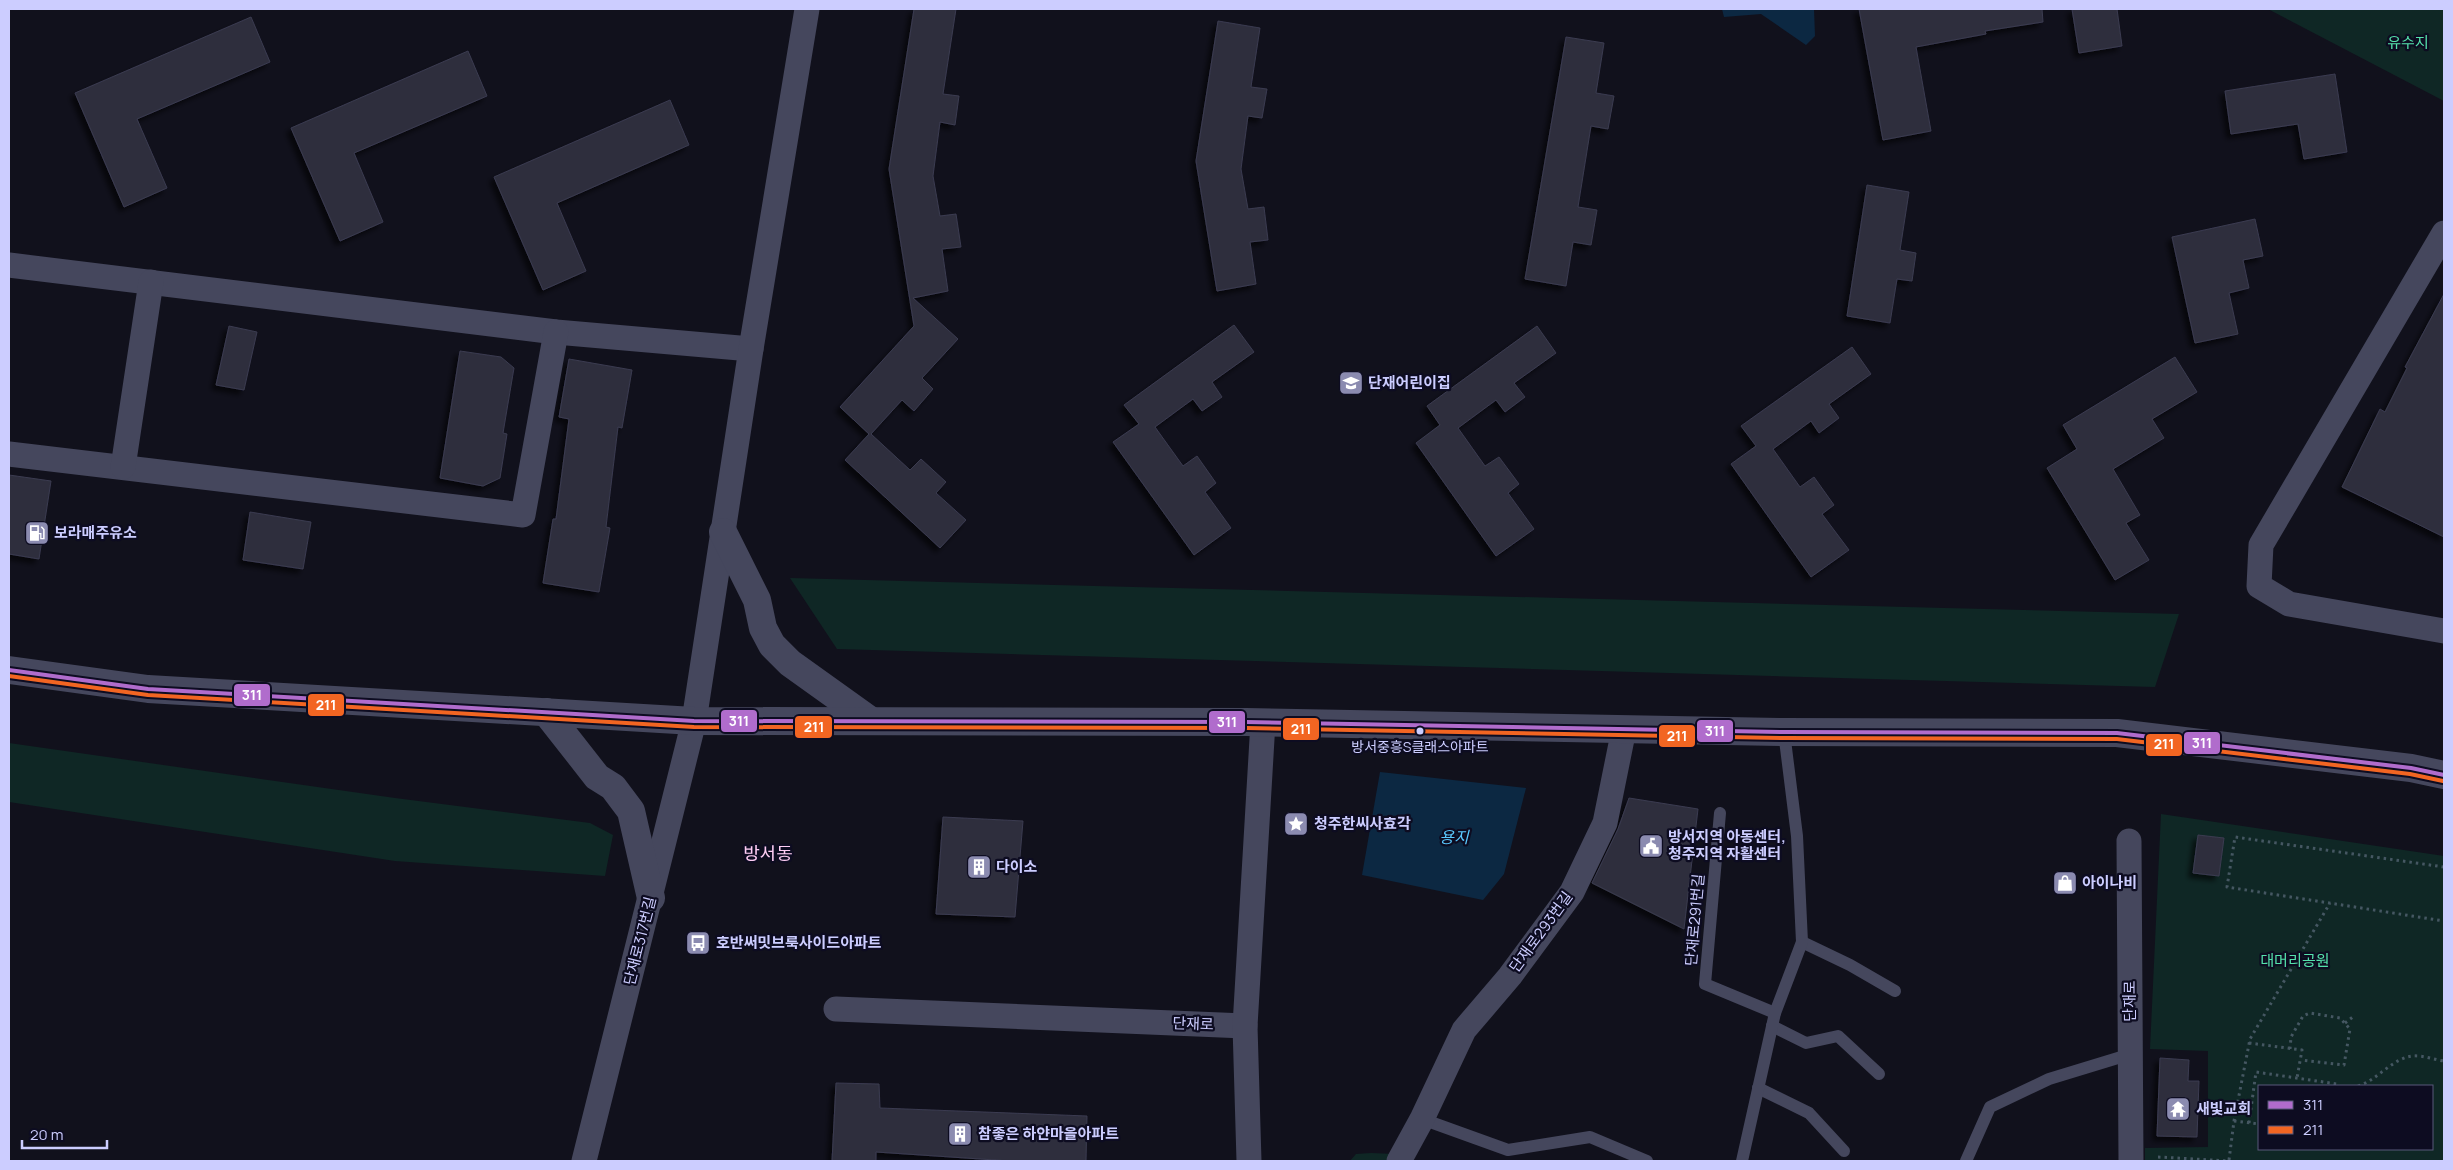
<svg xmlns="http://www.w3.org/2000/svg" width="2453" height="1170" font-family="Manrope,'Noto Sans KR',sans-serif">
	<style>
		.green { fill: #0f2725; fill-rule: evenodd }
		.water { fill: #0c2842 }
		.building { fill: #2e2f3e; stroke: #3b3b50; filter: url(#shadow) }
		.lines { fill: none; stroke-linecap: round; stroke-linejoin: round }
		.path { stroke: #455762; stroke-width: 3; stroke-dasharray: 2.5 4; stroke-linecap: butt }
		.service { stroke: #45475d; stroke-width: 12 }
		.minor { stroke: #45475d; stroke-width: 25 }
		.tertiary { stroke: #45475d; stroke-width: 28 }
		.bus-1-casing { stroke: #0d0c21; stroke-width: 8 }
		.bus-2-casing { stroke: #0d0c21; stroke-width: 8 }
		.bus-1 { stroke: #b06ccc; stroke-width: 4 }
		.bus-2 { stroke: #f26522; stroke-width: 4 }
		.bus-dot { fill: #cccdff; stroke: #0d0c21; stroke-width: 2 }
		.labels { text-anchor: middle; stroke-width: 4.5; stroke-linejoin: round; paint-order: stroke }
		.bus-label { font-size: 14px; fill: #cccdff; stroke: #0d0c21 }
		.park-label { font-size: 15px; fill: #55e2ac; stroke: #0d0c21 }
		.poi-label { font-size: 15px; font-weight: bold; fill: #cccdff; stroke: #0d0c21; text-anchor: start }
		.street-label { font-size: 15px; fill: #cccdff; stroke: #0d0c21 }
		.water-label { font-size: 16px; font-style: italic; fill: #5ac9ff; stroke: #0d0c21 }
		.quarter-label { font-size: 18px; fill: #ffcef4; stroke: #0d0c21 }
		.line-badge { stroke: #0d0c21; stroke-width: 2 }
		.badge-label { font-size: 14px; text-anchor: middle; font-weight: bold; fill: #fff }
	</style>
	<defs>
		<filter id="shadow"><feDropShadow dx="-4.5" dy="4.5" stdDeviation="2.5" flood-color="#0009"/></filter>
	</defs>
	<rect width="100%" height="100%" fill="#11111c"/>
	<g class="green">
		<path d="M 2268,9 L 2444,9 L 2444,101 Z"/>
		<path d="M 790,578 L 979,583 L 2179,614 L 2155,687 L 837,649 Z"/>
		<path d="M 9,743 L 395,798 L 590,823 L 613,835 L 605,876 L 395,861 L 9,802 Z"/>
		<path d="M 2161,814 L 2444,856 L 2444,1161 L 2145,1161 L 2145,1148 L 2208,1147 L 2208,1051 L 2150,1049 ZM 2259,1086 L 2432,1086 L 2432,1149 L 2259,1149 Z"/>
		<path d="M 1371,1153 L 1394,1154 L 1387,1161 L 1350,1161 L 1356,1154 Z"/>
	</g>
	<g class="water">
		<path d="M 1722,9 L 1814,9 L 1815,36 L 1806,45 L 1761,14 L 1724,17 Z"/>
		<path d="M 1380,772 L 1526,788 L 1504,874 L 1483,900 L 1362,875 Z"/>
	</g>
	<g class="building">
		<path d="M 914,9 L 956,9 L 943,94 L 959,96 L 955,125 L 940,122 L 933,176 L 940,216 L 956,214 L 961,247 L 942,249 L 948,291 L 913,298 L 958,339 L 922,378 L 933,389 L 914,411 L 902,400 L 871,434 L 910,470 L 921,459 L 946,482 L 936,493 L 966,520 L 940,548 L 845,460 L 869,434 L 840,407 L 914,326 L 889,169 Z"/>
		<path d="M 1859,9 L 2042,9 L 2043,22 L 1985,31 L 1986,34 L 1916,47 L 1931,131 L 1883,140 Z"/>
		<path d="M 2072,9 L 2117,9 L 2122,46 L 2079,53 Z"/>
		<path d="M 251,17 L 270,62 L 137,119 L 167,188 L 124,207 L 75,93 Z"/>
		<path d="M 1218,21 L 1260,28 L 1251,87 L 1267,89 L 1262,118 L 1248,116 L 1241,169 L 1248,209 L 1264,207 L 1268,240 L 1250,242 L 1256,284 L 1217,291 L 1196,161 Z"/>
		<path d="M 1566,37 L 1604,43 L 1596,93 L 1614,96 L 1608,129 L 1591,126 L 1578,207 L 1597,210 L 1591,245 L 1573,242 L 1566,286 L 1525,279 Z"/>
		<path d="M 468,51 L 487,96 L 354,153 L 383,222 L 340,241 L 291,128 Z"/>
		<path d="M 2335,74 L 2347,152 L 2304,159 L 2298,124 L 2231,134 L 2225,91 Z"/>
		<path d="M 670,100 L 689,145 L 557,203 L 586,271 L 543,290 L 494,177 Z"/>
		<path d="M 1867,185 L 1909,192 L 1900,250 L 1916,253 L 1912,281 L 1897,279 L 1890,323 L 1847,316 Z"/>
		<path d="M 2255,219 L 2263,256 L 2243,260 L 2249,288 L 2229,293 L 2238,334 L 2195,343 L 2172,237 Z"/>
		<path d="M 2444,294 L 2444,537 L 2342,487 L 2380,409 L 2385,412 L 2407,368 L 2405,367 Z"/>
		<path d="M 1234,325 L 1254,352 L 1212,382 L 1222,397 L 1202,411 L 1193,399 L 1155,427 L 1183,466 L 1197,456 L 1216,483 L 1205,492 L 1231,528 L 1194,555 L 1113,442 L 1139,424 L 1124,405 Z"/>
		<path d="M 229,326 L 257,332 L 244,390 L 216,385 Z"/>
		<path d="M 1537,326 L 1556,353 L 1514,383 L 1525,397 L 1505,412 L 1496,400 L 1458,428 L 1485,466 L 1499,457 L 1519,484 L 1508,493 L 1534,529 L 1496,556 L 1416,443 L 1440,425 L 1427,406 Z"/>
		<path d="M 1852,347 L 1871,374 L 1829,404 L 1839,418 L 1819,433 L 1811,421 L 1773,449 L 1800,487 L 1814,477 L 1834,505 L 1822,514 L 1849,550 L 1811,577 L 1731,464 L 1756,446 L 1741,426 Z"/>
		<path d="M 460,351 L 501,357 L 514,368 L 503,433 L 507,434 L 500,478 L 483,486 L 440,478 Z"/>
		<path d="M 2175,357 L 2197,392 L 2152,419 L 2164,438 L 2113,469 L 2140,515 L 2126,523 L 2149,560 L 2115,580 L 2047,468 L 2077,449 L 2063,425 Z"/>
		<path d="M 569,359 L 632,370 L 622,428 L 618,427 L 606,527 L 610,528 L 599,592 L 543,583 L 553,519 L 556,519 L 569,419 L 559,417 Z"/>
		<path d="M 9,475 L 51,481 L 39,559 L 9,554 Z"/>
		<path d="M 250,512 L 311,522 L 303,569 L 243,560 Z"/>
		<path d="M 1629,798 L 1698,809 L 1684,929 L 1592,883 L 1618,829 Z"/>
		<path d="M 943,817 L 1023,821 L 1015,917 L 936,914 Z"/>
		<path d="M 2198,835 L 2224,838 L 2219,876 L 2193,873 Z"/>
		<path d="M 2160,1058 L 2189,1060 L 2188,1081 L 2199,1081 L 2197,1137 L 2157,1136 Z"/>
		<path d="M 836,1083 L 879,1084 L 880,1108 L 1087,1116 L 1086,1161 L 1010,1161 L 876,1152 L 876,1161 L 832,1161 Z"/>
	</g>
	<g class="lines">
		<g class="path">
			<path d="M 2444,867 L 2235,837 L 2227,887 L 2444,921"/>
			<path d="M 2345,1023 L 2354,1016"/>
			<path d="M 2249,1043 L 2302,1050 L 2297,1078"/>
			<path d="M 2290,1049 L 2291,1037 L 2303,1016 L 2310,1013 L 2340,1018 L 2350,1029 L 2344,1065 L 2301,1060"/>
			<path d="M 2358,1086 C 2378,1080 2392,1058 2413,1056 C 2423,1055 2435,1060 2444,1061"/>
			<path d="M 2234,1121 L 2259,1124"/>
			<path d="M 2249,1123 L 2256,1072 L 2337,1084 L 2337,1086"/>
			<path d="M 2158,1157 L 2229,1161"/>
			<path d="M 2229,1160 L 2234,1121 L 2250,1039 L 2330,903"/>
		</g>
		<g class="service">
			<path d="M 1720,813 L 1705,984 L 1775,1013"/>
			<path d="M 1802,942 L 1850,965 L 1895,991"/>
			<path d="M 1772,1026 L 1806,1043 L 1838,1036 L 1879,1074"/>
			<path d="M 1758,1088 L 1809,1113 L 1844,1151"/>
			<path d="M 1422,1119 L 1508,1150 L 1590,1137 L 1647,1161"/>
			<path d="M 1742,1161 L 1775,1013 L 1802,942 L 1797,836 L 1784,732"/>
			<path d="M 1966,1161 L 1990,1107 L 2049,1079 L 2131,1054"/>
		</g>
		<g class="minor">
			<path d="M 2444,233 L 2261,545 L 2259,586 L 2289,604 L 2444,631"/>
			<path d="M 9,265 L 556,332 L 751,349"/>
			<path d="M 9,454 L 523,515 L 556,332"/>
			<path d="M 123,467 L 151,282"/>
			<path d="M 2129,841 L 2131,1161"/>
			<path d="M 836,1009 L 1245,1026"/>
			<path d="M 584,1161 L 694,721 L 751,349 L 807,9"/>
			<path d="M 1249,1161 L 1245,1026 L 1263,722"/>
			<path d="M 1399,1161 L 1422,1119 L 1464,1030 L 1510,976 L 1572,892 L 1605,823 L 1624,729"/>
		</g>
		<g class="tertiary">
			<path d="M 723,532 L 757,600 L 763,628 L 772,645 L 790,663 L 871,721"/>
			<path d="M 9,670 L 148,689 L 694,721 L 1246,722 L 1784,732 L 2117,733 L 2411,768 L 2444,775"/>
			<path d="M 546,712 L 597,777 L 613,787 L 631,811 L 651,898"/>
		</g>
		<defs>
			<path id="bus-1" d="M 9,670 L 148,689 L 694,721 L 1246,722 L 1784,732 L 2117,733 L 2411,768 L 2444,775"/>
			<path id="bus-2" d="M 9,676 L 148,695 L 694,727 L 1246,728 L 1784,738 L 2117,739 L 2410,774 L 2443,781"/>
		</defs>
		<use href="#bus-1" class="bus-1-casing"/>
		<use href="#bus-2" class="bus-2-casing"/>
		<use href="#bus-1" class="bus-1"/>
		<use href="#bus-2" class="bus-2"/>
	</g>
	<defs>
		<symbol id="school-square" viewBox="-11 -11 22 22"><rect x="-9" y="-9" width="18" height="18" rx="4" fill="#8b8bb0" stroke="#0d0c21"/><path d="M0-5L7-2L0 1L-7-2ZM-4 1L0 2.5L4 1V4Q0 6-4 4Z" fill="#fff"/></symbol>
		<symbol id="fuel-square" viewBox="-11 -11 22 22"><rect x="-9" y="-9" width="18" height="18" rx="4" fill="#8b8bb0" stroke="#0d0c21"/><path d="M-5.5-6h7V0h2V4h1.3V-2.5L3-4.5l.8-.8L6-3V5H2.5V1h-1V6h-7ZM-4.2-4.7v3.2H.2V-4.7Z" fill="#fff"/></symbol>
		<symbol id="sight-square" viewBox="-11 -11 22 22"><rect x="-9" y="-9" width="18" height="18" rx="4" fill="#8b8bb0" stroke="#0d0c21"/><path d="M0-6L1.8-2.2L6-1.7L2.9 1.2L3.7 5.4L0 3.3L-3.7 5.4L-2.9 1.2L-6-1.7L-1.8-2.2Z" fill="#fff"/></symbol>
		<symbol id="civic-square" viewBox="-11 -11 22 22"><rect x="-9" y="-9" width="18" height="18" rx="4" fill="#8b8bb0" stroke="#0d0c21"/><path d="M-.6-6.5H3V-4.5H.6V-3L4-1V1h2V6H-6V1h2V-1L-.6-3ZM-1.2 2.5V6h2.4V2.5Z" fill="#fff"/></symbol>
		<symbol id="building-square" viewBox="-11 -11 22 22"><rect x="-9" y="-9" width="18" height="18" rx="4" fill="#8b8bb0" stroke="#0d0c21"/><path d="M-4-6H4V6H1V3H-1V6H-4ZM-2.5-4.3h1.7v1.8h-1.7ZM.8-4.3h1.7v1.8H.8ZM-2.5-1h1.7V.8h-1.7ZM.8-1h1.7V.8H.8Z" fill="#fff"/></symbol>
		<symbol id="shop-square" viewBox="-11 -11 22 22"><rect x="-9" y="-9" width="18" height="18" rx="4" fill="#8b8bb0" stroke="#0d0c21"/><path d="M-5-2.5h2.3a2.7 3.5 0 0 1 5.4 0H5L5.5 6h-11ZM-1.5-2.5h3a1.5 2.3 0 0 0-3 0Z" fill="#fff"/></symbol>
		<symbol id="bus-square" viewBox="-11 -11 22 22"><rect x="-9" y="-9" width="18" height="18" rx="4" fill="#8b8bb0" stroke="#0d0c21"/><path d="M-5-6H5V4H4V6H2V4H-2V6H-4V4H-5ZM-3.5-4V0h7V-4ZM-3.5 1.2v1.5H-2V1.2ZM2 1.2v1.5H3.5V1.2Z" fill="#fff"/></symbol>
		<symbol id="temple-square" viewBox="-11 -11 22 22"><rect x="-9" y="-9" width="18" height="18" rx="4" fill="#8b8bb0" stroke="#0d0c21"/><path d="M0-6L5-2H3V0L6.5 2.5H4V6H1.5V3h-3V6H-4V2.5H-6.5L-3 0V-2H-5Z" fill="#fff"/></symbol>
	</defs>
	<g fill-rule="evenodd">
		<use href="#school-square" x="1337" y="369" width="28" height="28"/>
		<use href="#fuel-square" x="23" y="519" width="28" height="28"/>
		<use href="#sight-square" x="1282" y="810" width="28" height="28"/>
		<use href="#civic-square" x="1637" y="832" width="28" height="28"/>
		<use href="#building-square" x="965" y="853" width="28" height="28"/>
		<use href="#shop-square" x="2051" y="869" width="28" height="28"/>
		<use href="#bus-square" x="684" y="929" width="28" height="28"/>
		<use href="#temple-square" x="2164" y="1095" width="28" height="28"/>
		<use href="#building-square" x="946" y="1120" width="28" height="28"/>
	</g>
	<circle class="bus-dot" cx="1420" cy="731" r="4.5"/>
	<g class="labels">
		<g class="bus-label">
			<text x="1420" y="752">방서중흥S클래스아파트</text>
		</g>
		<g class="park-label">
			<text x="2408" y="48">유수지</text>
			<text x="2295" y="966">대머리공원</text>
		</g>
		<g class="poi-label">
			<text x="1368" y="388">단재어린이집</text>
			<text x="54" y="538">보라매주유소</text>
			<text x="1314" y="829">청주한씨사효각</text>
			<text x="1668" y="842">방서지역 아동센터,<tspan x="1668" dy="17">청주지역 자활센터</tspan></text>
			<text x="996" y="872">다이소</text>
			<text x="2082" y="888">아이나비</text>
			<text x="716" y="948">호반써밋브룩사이드아파트</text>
			<text x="2196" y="1114">새빛교회</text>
			<text x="978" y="1139">참좋은 하얀마을아파트</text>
		</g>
		<g class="street-label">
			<text transform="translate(1695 920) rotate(-85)" y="5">단재로291번길</text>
			<text transform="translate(1541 932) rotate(-54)" y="5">단재로293번길</text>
			<text transform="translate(640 941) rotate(-76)" y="5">단재로317번길</text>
			<text transform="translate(2130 1001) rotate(-90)" y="5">단재로</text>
			<text transform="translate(1193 1024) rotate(2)" y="5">단재로</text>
		</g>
		<g class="water-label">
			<text x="1454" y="843">용지</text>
		</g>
		<g class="quarter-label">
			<text x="768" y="860">방서동</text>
		</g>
	</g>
	<g class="line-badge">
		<rect x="233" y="683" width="38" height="24" rx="5" fill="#b06ccc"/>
		<rect x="307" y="693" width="38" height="24" rx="5" fill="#f26522"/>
		<rect x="720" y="709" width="38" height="24" rx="5" fill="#b06ccc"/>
		<rect x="1208" y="710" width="38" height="24" rx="5" fill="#b06ccc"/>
		<rect x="794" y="715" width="39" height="24" rx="5" fill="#f26522"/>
		<rect x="1282" y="717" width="38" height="24" rx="5" fill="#f26522"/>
		<rect x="1696" y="719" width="38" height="24" rx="5" fill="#b06ccc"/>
		<rect x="1658" y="724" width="38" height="24" rx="5" fill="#f26522"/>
		<rect x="2183" y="731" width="38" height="24" rx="5" fill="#b06ccc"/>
		<rect x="2145" y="733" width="38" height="24" rx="5" fill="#f26522"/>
	</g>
	<g class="badge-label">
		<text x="252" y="700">311</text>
		<text x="326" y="710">211</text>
		<text x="739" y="726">311</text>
		<text x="1227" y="727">311</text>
		<text x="814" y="732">211</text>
		<text x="1301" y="734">211</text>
		<text x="1715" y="736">311</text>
		<text x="1677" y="741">211</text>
		<text x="2202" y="748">311</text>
		<text x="2164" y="749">211</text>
	</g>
	<rect width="2453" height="1170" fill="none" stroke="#cccdff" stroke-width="20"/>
	<rect x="2258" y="1085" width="175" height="65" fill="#0d0c21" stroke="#59597a"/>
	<rect x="2268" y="1101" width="25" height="8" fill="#b06ccc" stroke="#59597a"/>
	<text x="2303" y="1110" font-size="15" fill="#cccdff">311</text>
	<rect x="2268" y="1126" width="25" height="8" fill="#f26522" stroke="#59597a"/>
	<text x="2303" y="1135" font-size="15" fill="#cccdff">211</text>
	<path d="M22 1140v8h85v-8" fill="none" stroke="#cccdff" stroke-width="2.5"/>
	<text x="30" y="1140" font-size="15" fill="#cccdff" stroke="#0d0c21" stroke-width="4" paint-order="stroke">20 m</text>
</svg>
